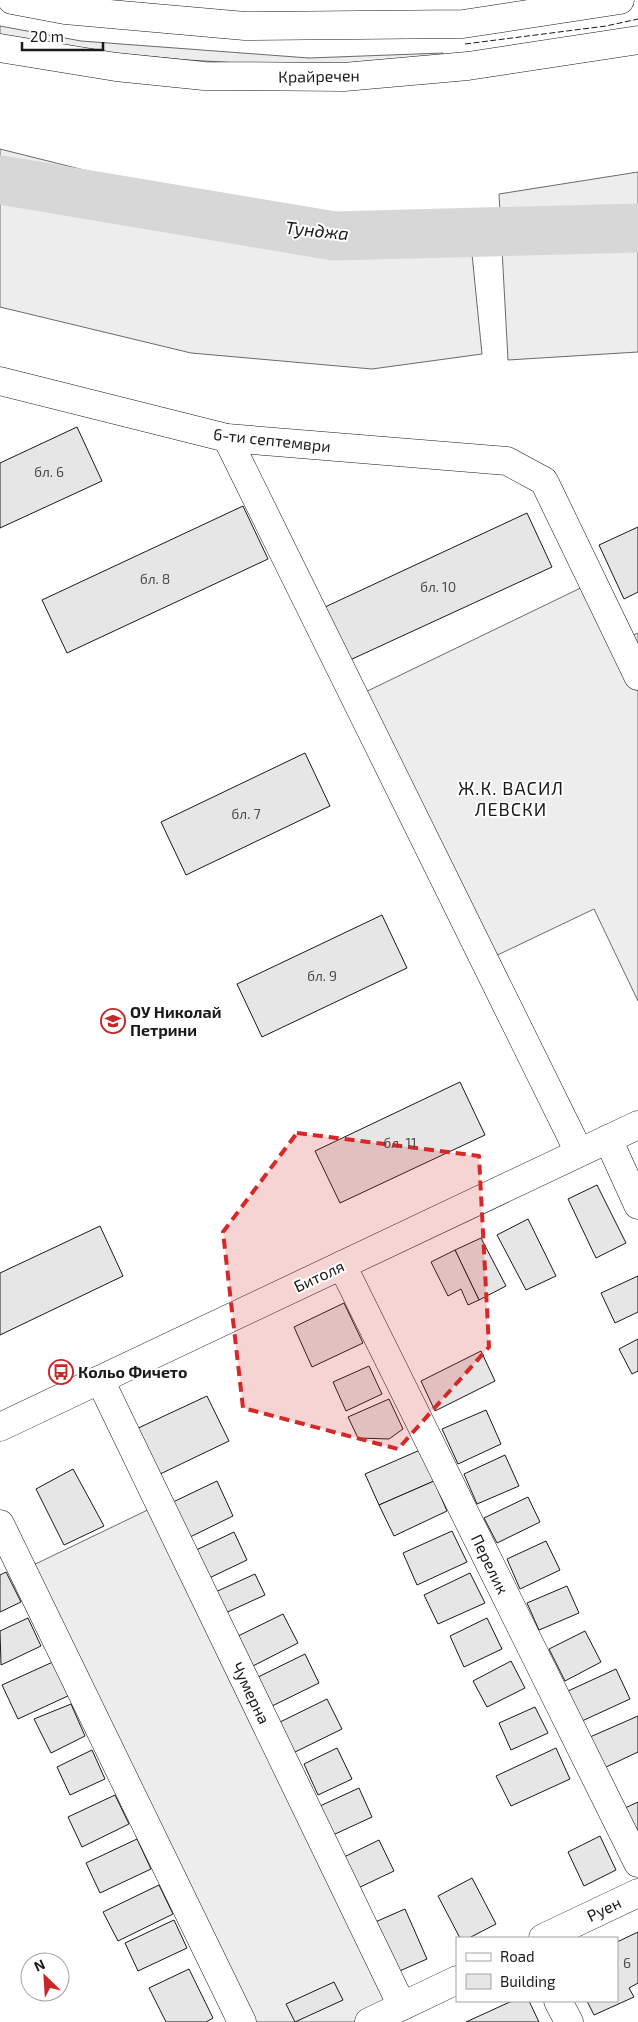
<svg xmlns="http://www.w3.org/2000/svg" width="638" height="2022" font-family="'Exo 2',sans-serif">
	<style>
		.built { fill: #ededed; stroke: #6a6a6a }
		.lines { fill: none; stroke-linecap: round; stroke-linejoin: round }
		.river { stroke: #d7d7d7; stroke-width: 49 }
		.building { fill: #e6e6e6; stroke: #1a1a1a }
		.minor-casing { stroke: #1a1a1a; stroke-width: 29 }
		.minor { stroke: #fff; stroke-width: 28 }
		.fence { stroke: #1a1a1a; stroke-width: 1; stroke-dasharray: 6 2.5; stroke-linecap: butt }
		.marked { fill: #d62828; fill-opacity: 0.2; stroke: #d62828; stroke-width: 4; stroke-dasharray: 10 6; stroke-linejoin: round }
		.labels { text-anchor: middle; stroke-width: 4; stroke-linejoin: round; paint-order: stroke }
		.number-label { font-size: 14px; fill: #4d4d4d }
		.street-label { font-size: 16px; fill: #1a1a1a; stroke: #fff }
		.poi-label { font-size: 16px; font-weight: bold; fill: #1a1a1a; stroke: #fff; text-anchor: start }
		.water-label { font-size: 18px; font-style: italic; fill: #1a1a1a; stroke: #fff }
		.neighbourhood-label { font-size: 18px; letter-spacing: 1px; fill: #1a1a1a; stroke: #fff }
	</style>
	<rect width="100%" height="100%" fill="#fff"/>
	<g class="built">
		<path d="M 0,26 L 81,41 L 309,58 L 443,53 L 444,63 L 310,67 L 187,60 L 80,50 L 0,38 Z"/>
		<path d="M 0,149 L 156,188 L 328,214 L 468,214 L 482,354 L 372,369 L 191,353 L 0,307 Z"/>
		<path d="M 638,172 L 638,352 L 508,360 L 499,194 Z"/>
		<path d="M 593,582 L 621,640 L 638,633 L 638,1001 L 594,909 L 485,961 L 355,697 Z"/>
		<path d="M 160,1504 L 402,2006 L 369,2022 L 242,2022 L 23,1570 Z"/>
	</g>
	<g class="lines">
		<path class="river" d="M 0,180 L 334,236 L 638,228"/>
	</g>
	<g class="building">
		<path d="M 77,427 L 102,481 L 0,528 L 0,463 Z"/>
		<path d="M 243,506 L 268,559 L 67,653 L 42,600 Z"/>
		<path d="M 527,513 L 552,567 L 350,660 L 325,607 Z"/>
		<path d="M 638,527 L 638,592 L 624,599 L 599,545 Z"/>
		<path d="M 305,753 L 330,806 L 186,875 L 161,822 Z"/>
		<path d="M 382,915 L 407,968 L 262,1037 L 237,984 Z"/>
		<path d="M 460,1082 L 485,1135 L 340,1203 L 315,1151 Z"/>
		<path d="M 597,1185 L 626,1243 L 596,1258 L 568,1199 Z"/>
		<path d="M 528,1219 L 556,1276 L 526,1290 L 497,1235 Z"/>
		<path d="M 100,1226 L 123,1276 L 0,1335 L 0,1273 Z"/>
		<path d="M 481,1238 L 506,1286 L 479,1300 L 455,1250 Z"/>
		<path d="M 455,1250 L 479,1300 L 468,1305 L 461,1289 L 448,1296 L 431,1262 Z"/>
		<path d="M 638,1276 L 638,1312 L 615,1323 L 601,1293 Z"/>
		<path d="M 344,1303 L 363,1343 L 312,1367 L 294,1327 Z"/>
		<path d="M 638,1339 L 638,1371 L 632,1374 L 619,1349 Z"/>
		<path d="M 481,1351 L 495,1381 L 435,1411 L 421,1381 Z"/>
		<path d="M 369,1366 L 382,1394 L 346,1411 L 333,1382 Z"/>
		<path d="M 207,1396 L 229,1441 L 156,1476 L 134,1430 Z"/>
		<path d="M 389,1399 L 403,1429 L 389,1439 L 358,1438 L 348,1417 Z"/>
		<path d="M 486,1410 L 501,1444 L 458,1464 L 442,1429 Z"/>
		<path d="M 420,1450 L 434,1481 L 379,1505 L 365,1474 Z"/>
		<path d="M 505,1455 L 519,1486 L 477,1504 L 464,1474 Z"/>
		<path d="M 73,1469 L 104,1526 L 64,1545 L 36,1489 Z"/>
		<path d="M 217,1481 L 233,1516 L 188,1538 L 171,1503 Z"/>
		<path d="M 434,1481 L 447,1511 L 394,1536 L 379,1505 Z"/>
		<path d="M 528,1497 L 540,1522 L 497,1543 L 484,1518 Z"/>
		<path d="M 452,1531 L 467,1562 L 417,1585 L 403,1553 Z"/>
		<path d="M 234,1532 L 247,1560 L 205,1580 L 192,1552 Z"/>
		<path d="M 546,1541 L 560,1570 L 520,1589 L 507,1559 Z"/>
		<path d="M 6,1572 L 21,1602 L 0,1612 L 0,1575 Z"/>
		<path d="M 470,1573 L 485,1603 L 438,1624 L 424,1595 Z"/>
		<path d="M 255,1574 L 265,1595 L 221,1615 L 211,1594 Z"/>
		<path d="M 567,1586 L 579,1613 L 539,1630 L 527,1603 Z"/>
		<path d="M 283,1614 L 298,1643 L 249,1668 L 234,1638 Z"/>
		<path d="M 28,1618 L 41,1646 L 1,1665 L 0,1631 Z"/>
		<path d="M 487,1618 L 502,1649 L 464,1667 L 450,1636 Z"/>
		<path d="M 585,1631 L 601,1662 L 565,1681 L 549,1649 Z"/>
		<path d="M 305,1654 L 319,1683 L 268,1708 L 254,1679 Z"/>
		<path d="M 55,1661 L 70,1695 L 18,1719 L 2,1685 Z"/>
		<path d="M 511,1661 L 525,1688 L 487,1707 L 473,1681 Z"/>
		<path d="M 616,1669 L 630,1699 L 582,1721 L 568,1691 Z"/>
		<path d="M 327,1699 L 342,1729 L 293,1753 L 278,1723 Z"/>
		<path d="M 71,1704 L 85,1736 L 51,1753 L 34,1719 Z"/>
		<path d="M 535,1707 L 548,1733 L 511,1750 L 499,1723 Z"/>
		<path d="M 638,1716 L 638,1752 L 604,1768 L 590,1737 Z"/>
		<path d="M 337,1748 L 352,1779 L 318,1795 L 304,1764 Z"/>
		<path d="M 556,1748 L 570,1779 L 511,1806 L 496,1776 Z"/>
		<path d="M 92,1750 L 105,1779 L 70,1795 L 57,1767 Z"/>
		<path d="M 359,1788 L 372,1817 L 333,1835 L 320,1806 Z"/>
		<path d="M 115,1795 L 129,1824 L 82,1847 L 68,1817 Z"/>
		<path d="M 638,1802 L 638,1837 L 625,1808 Z"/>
		<path d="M 600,1836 L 616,1870 L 584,1886 L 568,1852 Z"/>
		<path d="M 137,1839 L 151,1869 L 100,1893 L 86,1863 Z"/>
		<path d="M 379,1840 L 394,1871 L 356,1889 L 342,1858 Z"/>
		<path d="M 472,1878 L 496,1924 L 469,1938 L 460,1938 L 438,1896 Z"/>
		<path d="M 159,1885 L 173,1914 L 118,1941 L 103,1912 Z"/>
		<path d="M 405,1909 L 427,1959 L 395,1973 L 373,1923 Z"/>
		<path d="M 174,1920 L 187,1948 L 138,1971 L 125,1943 Z"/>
		<path d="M 638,1932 L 638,1983 L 629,1988 L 634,1997 L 594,2015 L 587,2001 L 617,2001 L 617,1942 Z"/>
		<path d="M 189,1969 L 213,2018 L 206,2022 L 166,2022 L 149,1988 Z"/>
		<path d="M 334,1982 L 343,2000 L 295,2022 L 286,2004 Z"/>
		<path d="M 512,2001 L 529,2001 L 539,2022 L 466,2022 Z"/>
	</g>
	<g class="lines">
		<defs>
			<g id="minor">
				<path d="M 12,0 L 65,10 L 245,26 L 463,24 L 620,0"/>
				<path d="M 0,48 L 116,67 L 204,76 L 344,77 L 468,66 L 638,40"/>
				<path d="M 0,381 L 227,438 L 507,461 L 544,481 L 638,676"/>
				<path d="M 227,438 L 579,1152"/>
				<path d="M 608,1139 L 638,1205"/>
				<path d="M 342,1265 L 638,1863"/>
				<path d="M 100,1380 L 402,2006"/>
				<path d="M 0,1427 L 638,1125"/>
				<path d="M 0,1524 L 242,2022"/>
				<path d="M 543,1938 L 638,1893"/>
				<path d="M 558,2001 L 569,2022"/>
				<path d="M 369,2022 L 457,1980"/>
			</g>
		</defs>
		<use href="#minor" class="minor-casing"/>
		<use href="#minor" class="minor"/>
		<path class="fence" d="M 465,44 L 606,26 L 638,19"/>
	</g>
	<path class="marked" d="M 297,1133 L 479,1156 L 489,1347 L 398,1449 L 243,1408 L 223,1232 Z"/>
	<defs>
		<symbol id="school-ring" viewBox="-11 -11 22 22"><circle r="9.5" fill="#fff" stroke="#c62828" stroke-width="1.5"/><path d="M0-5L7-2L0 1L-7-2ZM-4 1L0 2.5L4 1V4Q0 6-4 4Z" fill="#c62828"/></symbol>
		<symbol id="bus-ring" viewBox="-11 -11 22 22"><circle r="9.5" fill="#fff" stroke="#c62828" stroke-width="1.5"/><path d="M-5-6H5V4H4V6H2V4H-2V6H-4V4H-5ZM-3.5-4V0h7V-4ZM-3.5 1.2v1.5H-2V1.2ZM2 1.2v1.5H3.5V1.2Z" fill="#c62828"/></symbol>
	</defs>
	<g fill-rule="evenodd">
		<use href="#school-ring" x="99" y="1007" width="28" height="28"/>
		<use href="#bus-ring" x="47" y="1358" width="28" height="28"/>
	</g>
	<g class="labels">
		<g class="number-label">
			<text x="49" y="477">бл. 6</text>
			<text x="155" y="584">бл. 8</text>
			<text x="438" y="592">бл. 10</text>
			<text x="246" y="819">бл. 7</text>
			<text x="322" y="981">бл. 9</text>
			<text x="400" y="1148">бл. 11</text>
			<text x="627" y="1968">6</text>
		</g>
		<g class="street-label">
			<text transform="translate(319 76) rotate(-1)" y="6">Крайречен</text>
			<text transform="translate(272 440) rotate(6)" y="6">6-ти септември</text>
			<text transform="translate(319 1276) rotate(-25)" y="6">Битоля</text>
			<text transform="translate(490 1564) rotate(64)" y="6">Перелик</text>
			<text transform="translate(251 1693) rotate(64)" y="6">Чумерна</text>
			<text transform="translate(604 1909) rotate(-26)" y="6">Руен</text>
		</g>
		<g class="poi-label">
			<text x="130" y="1018">ОУ Николай<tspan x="130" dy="18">Петрини</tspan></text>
			<text x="78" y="1378">Кольо Фичето</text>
		</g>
		<g class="water-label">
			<text transform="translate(317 231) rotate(6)" y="6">Тунджа</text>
		</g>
		<g class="neighbourhood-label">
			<text x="511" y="795">Ж.К. ВАСИЛ<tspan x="511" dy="21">ЛЕВСКИ</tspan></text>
		</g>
	</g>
	<rect x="456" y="1937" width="162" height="65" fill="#ffffff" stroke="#a3a3a3"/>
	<rect x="466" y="1953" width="25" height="8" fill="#ffffff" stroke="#a3a3a3"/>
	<text x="500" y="1962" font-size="15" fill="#1a1a1a">Road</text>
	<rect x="466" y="1974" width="25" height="15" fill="#e6e6e6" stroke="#a3a3a3"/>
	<text x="500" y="1987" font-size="15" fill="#1a1a1a">Building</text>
	<g transform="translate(45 1977) rotate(335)"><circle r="24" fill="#ffffff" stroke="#a3a3a3"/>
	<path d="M0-4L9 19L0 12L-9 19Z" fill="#c62828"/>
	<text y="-8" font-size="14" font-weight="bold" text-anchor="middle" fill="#1a1a1a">N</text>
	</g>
	<path d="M22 42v8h81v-8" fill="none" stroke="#1a1a1a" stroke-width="2.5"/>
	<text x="30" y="42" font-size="15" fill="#1a1a1a" stroke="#ffffff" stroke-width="4" paint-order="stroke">20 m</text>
</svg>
